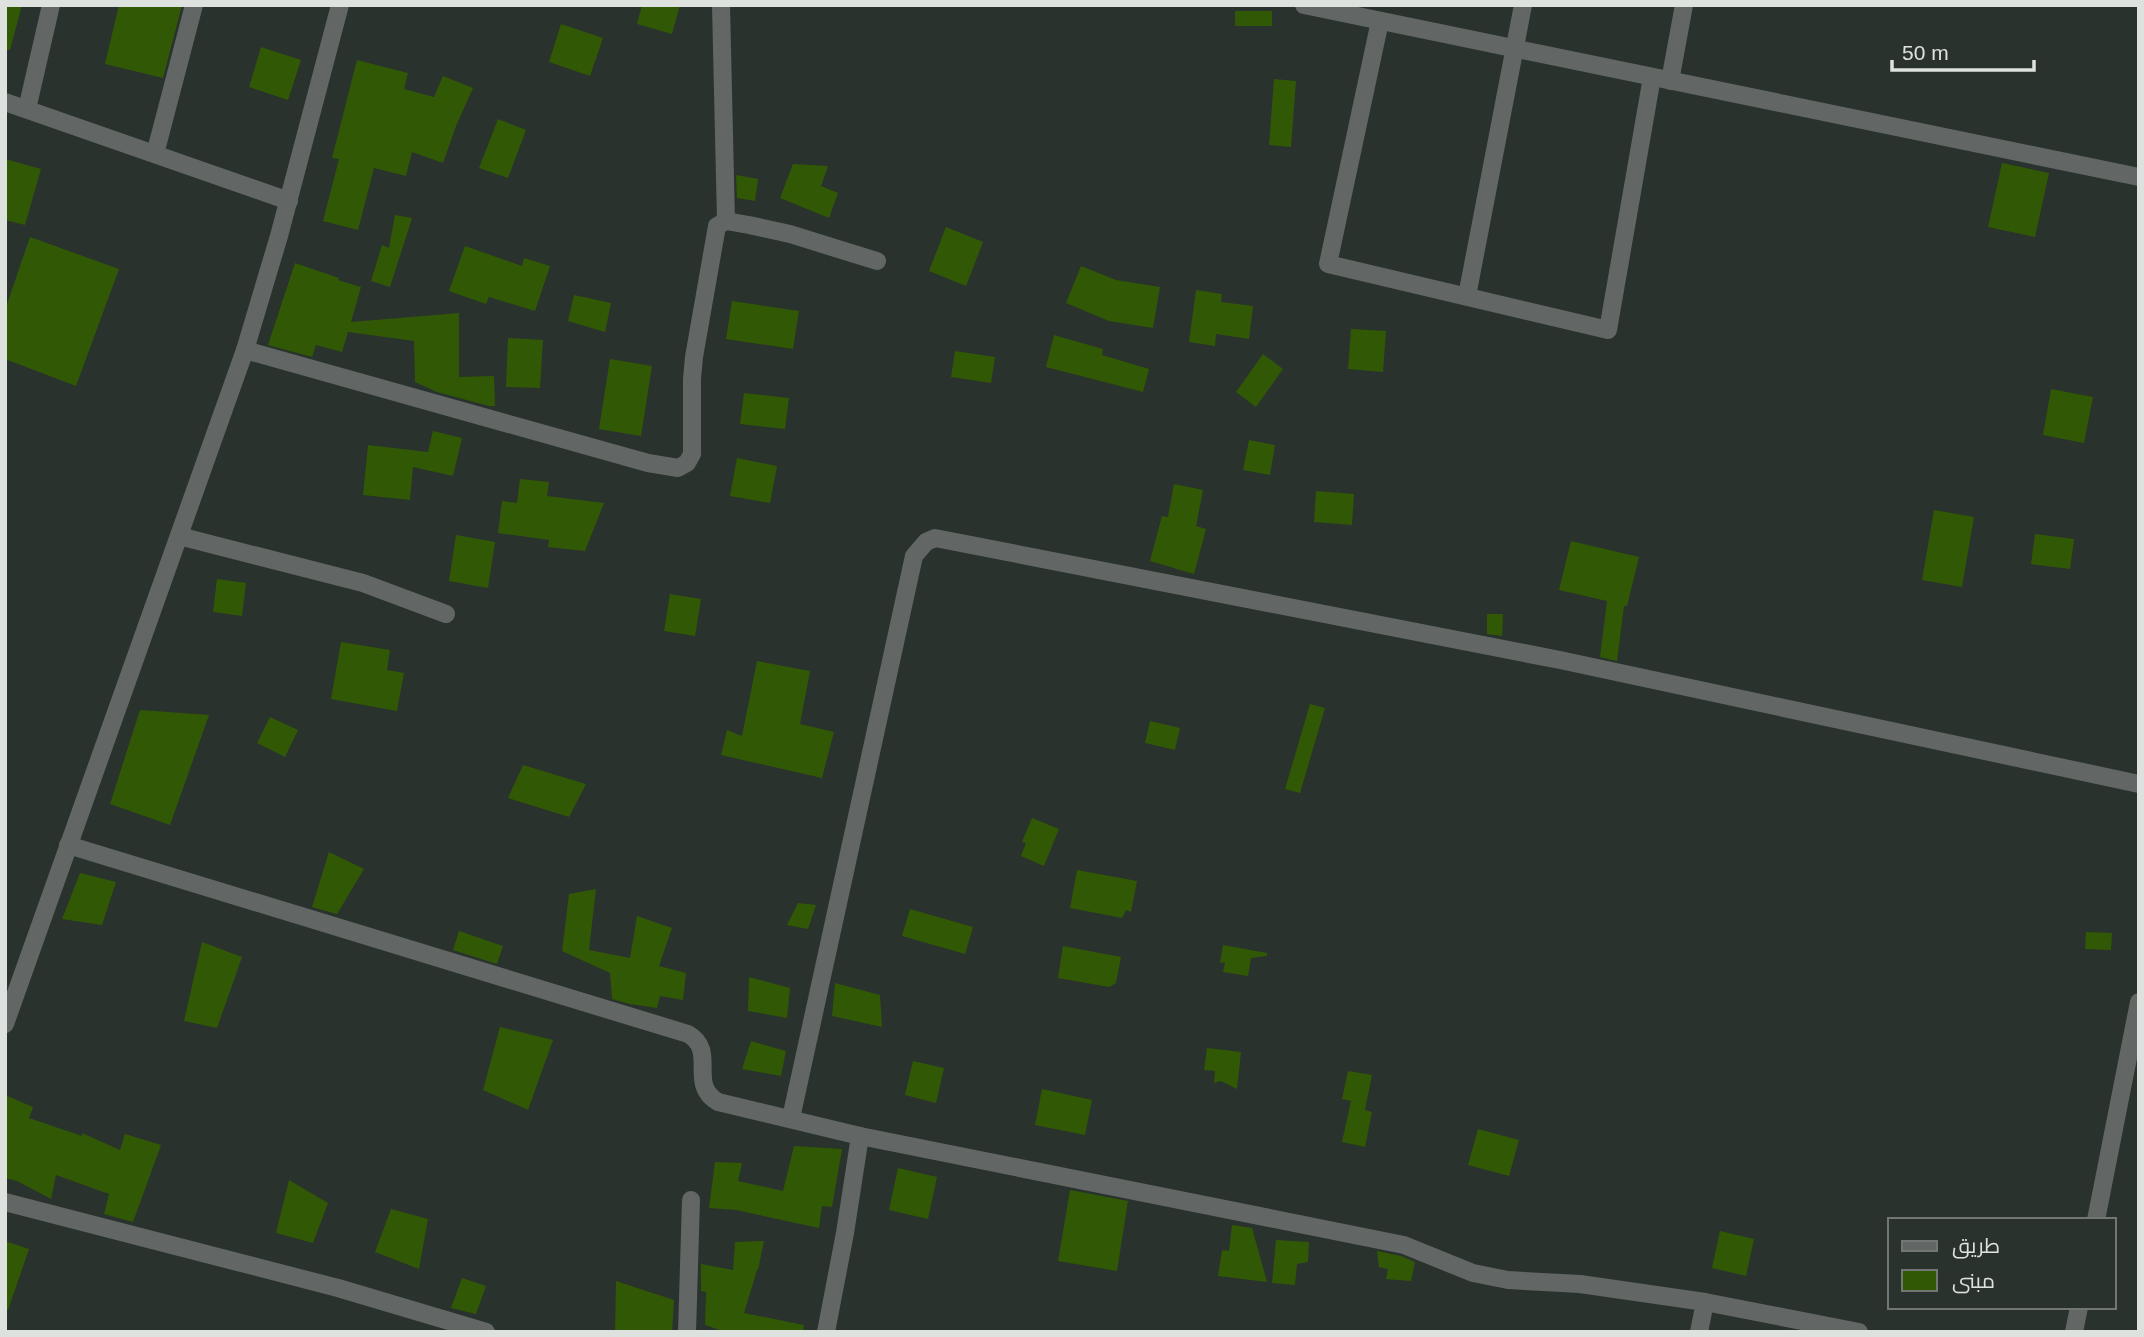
<svg xmlns="http://www.w3.org/2000/svg" width="2144" height="1337" font-family="Helvetica,Cairo,sans-serif">
	<style>
		.building { fill: #315905 }
		.lines { fill: none; stroke-linecap: round; stroke-linejoin: round }
		.minor { stroke: #626765; stroke-width: 18 }
	</style>
	<rect width="100%" height="100%" fill="#29322c"/>
	<g class="building">
		<path d="M 5,5 L 22,5 L 10,50 L 5,50 Z"/>
		<path d="M 119,5 L 182,5 L 163,78 L 105,64 Z"/>
		<path d="M 642,5 L 680,5 L 672,34 L 637,24 Z"/>
		<rect x="1235" y="11" width="37" height="15"/>
		<path d="M 561,24 L 603,38 L 590,76 L 549,62 Z"/>
		<path d="M 261,47 L 301,60 L 288,100 L 249,87 Z"/>
		<path d="M 357,60 L 408,73 L 404,89 L 434,97 L 443,76 L 473,88 L 456,126 L 443,163 L 412,152 L 406,176 L 374,168 L 358,230 L 323,221 L 339,159 L 332,158 Z"/>
		<path d="M 1274,79 L 1296,81 L 1291,147 L 1269,145 Z"/>
		<path d="M 498,119 L 526,130 L 508,178 L 479,168 Z"/>
		<path d="M 5,159 L 41,169 L 25,225 L 5,220 Z"/>
		<path d="M 2002,163 L 2049,173 L 2035,237 L 1988,227 Z"/>
		<path d="M 793,164 L 828,166 L 821,186 L 838,193 L 829,218 L 780,198 Z"/>
		<path d="M 736,175 L 758,179 L 755,201 L 737,198 Z"/>
		<path d="M 395,215 L 412,218 L 390,287 L 371,281 L 382,245 L 389,248 Z"/>
		<path d="M 946,227 L 983,242 L 966,286 L 929,271 Z"/>
		<path d="M 30,237 L 119,269 L 76,386 L 5,359 L 5,310 Z"/>
		<path d="M 465,246 L 522,266 L 524,258 L 550,266 L 535,311 L 489,297 L 486,304 L 449,291 Z"/>
		<path d="M 295,263 L 339,278 L 338,280 L 361,287 L 351,322 L 459,313 L 459,377 L 494,376 L 495,406 L 489,406 L 437,392 L 415,382 L 414,341 L 348,332 L 342,352 L 316,345 L 312,357 L 268,345 Z"/>
		<path d="M 1081,266 L 1116,280 L 1160,287 L 1153,328 L 1109,321 L 1066,303 Z"/>
		<path d="M 1196,290 L 1222,294 L 1221,302 L 1253,306 L 1249,339 L 1216,334 L 1215,346 L 1189,342 Z"/>
		<path d="M 574,295 L 611,303 L 605,332 L 568,321 Z"/>
		<path d="M 732,301 L 799,311 L 793,349 L 726,339 Z"/>
		<path d="M 1351,329 L 1386,331 L 1383,372 L 1348,369 Z"/>
		<path d="M 1054,335 L 1103,349 L 1102,355 L 1149,369 L 1143,392 L 1046,367 Z"/>
		<path d="M 508,338 L 543,340 L 540,388 L 506,387 Z"/>
		<path d="M 955,351 L 995,357 L 991,383 L 951,377 Z"/>
		<path d="M 1263,354 L 1283,369 L 1256,407 L 1236,392 Z"/>
		<path d="M 610,359 L 652,366 L 641,436 L 599,429 Z"/>
		<path d="M 2051,389 L 2093,397 L 2084,443 L 2043,435 Z"/>
		<path d="M 744,393 L 789,398 L 785,429 L 740,424 Z"/>
		<path d="M 433,431 L 462,438 L 453,476 L 413,467 L 410,500 L 363,495 L 368,445 L 428,452 Z"/>
		<path d="M 1249,440 L 1275,445 L 1270,475 L 1243,470 Z"/>
		<path d="M 737,458 L 777,466 L 770,503 L 730,496 Z"/>
		<path d="M 520,479 L 549,482 L 547,496 L 604,503 L 585,551 L 548,547 L 549,540 L 498,533 L 502,501 L 517,503 Z"/>
		<path d="M 1174,484 L 1203,490 L 1196,526 L 1206,529 L 1194,574 L 1150,561 L 1162,516 L 1168,517 Z"/>
		<path d="M 1316,491 L 1354,494 L 1352,525 L 1314,522 Z"/>
		<path d="M 1934,510 L 1974,517 L 1962,587 L 1922,580 Z"/>
		<path d="M 2035,534 L 2074,539 L 2070,569 L 2031,564 Z"/>
		<path d="M 456,535 L 495,542 L 488,588 L 449,581 Z"/>
		<path d="M 1571,541 L 1639,557 L 1627,606 L 1624,606 L 1617,661 L 1600,657 L 1607,601 L 1559,590 Z"/>
		<path d="M 217,579 L 246,583 L 242,616 L 213,612 Z"/>
		<path d="M 670,594 L 701,599 L 695,636 L 664,631 Z"/>
		<path d="M 1487,614 L 1503,614 L 1502,636 L 1487,634 Z"/>
		<path d="M 341,642 L 390,650 L 387,670 L 404,673 L 397,711 L 331,699 Z"/>
		<path d="M 757,661 L 810,671 L 800,724 L 834,732 L 822,778 L 721,755 L 727,730 L 742,736 Z"/>
		<path d="M 1310,704 L 1325,708 L 1300,793 L 1285,789 Z"/>
		<path d="M 140,710 L 209,715 L 170,825 L 110,804 Z"/>
		<path d="M 270,717 L 298,730 L 285,757 L 257,743 Z"/>
		<path d="M 1150,721 L 1180,728 L 1175,750 L 1145,743 Z"/>
		<path d="M 523,765 L 586,784 L 569,817 L 508,798 Z"/>
		<path d="M 1032,818 L 1059,829 L 1044,866 L 1021,856 L 1026,843 L 1022,842 Z"/>
		<path d="M 329,852 L 364,869 L 337,914 L 312,907 Z"/>
		<path d="M 1077,870 L 1137,881 L 1131,912 L 1126,910 L 1122,918 L 1070,908 Z"/>
		<path d="M 80,873 L 116,882 L 102,925 L 62,919 Z"/>
		<path d="M 596,889 L 589,950 L 630,958 L 637,916 L 672,928 L 659,966 L 686,973 L 683,1000 L 660,996 L 657,1008 L 630,1004 L 612,999 L 610,973 L 562,951 L 569,894 Z"/>
		<path d="M 798,903 L 816,905 L 808,929 L 787,925 Z"/>
		<path d="M 910,909 L 973,927 L 965,954 L 902,936 Z"/>
		<path d="M 459,931 L 503,946 L 497,964 L 453,950 Z"/>
		<path d="M 2086,932 L 2112,933 L 2111,950 L 2085,949 Z"/>
		<path d="M 202,942 L 242,957 L 217,1028 L 184,1021 Z"/>
		<path d="M 1223,945 L 1267,953 L 1267,956 L 1251,958 L 1248,976 L 1223,972 L 1225,962 L 1220,963 Z"/>
		<path d="M 1063,946 L 1121,957 L 1116,983 L 1109,987 L 1058,978 Z"/>
		<path d="M 749,977 L 790,988 L 787,1018 L 748,1011 Z"/>
		<path d="M 835,983 L 880,995 L 882,1027 L 832,1016 Z"/>
		<path d="M 500,1027 L 553,1040 L 528,1110 L 483,1090 Z"/>
		<path d="M 751,1041 L 786,1051 L 781,1076 L 742,1069 Z"/>
		<path d="M 1207,1048 L 1241,1052 L 1237,1089 L 1221,1081 L 1214,1083 L 1215,1071 L 1204,1070 Z"/>
		<path d="M 913,1061 L 944,1068 L 936,1103 L 905,1095 Z"/>
		<path d="M 1348,1071 L 1372,1075 L 1365,1110 L 1372,1112 L 1365,1147 L 1342,1142 L 1351,1101 L 1342,1099 Z"/>
		<path d="M 1042,1089 L 1092,1100 L 1085,1135 L 1035,1125 Z"/>
		<path d="M 5,1095 L 33,1107 L 29,1118 L 82,1136 L 82,1133 L 120,1150 L 125,1134 L 161,1145 L 133,1222 L 104,1214 L 109,1194 L 56,1175 L 51,1199 L 17,1181 L 5,1178 Z"/>
		<path d="M 1478,1129 L 1519,1140 L 1509,1176 L 1468,1165 Z"/>
		<path d="M 794,1146 L 842,1149 L 832,1207 L 822,1206 L 819,1228 L 736,1210 L 709,1208 L 715,1162 L 742,1163 L 738,1181 L 783,1191 Z"/>
		<path d="M 898,1168 L 937,1177 L 928,1219 L 889,1210 Z"/>
		<path d="M 289,1180 L 328,1203 L 313,1243 L 276,1233 Z"/>
		<path d="M 1070,1190 L 1128,1201 L 1117,1271 L 1058,1261 Z"/>
		<path d="M 391,1209 L 428,1219 L 419,1269 L 375,1252 Z"/>
		<path d="M 1232,1225 L 1252,1228 L 1267,1282 L 1218,1276 L 1222,1250 L 1229,1251 Z"/>
		<path d="M 1720,1231 L 1754,1239 L 1746,1276 L 1712,1268 Z"/>
		<path d="M 1276,1240 L 1309,1242 L 1308,1262 L 1297,1264 L 1295,1285 L 1272,1283 Z"/>
		<path d="M 5,1241 L 29,1249 L 8,1310 L 5,1309 Z"/>
		<path d="M 764,1241 L 758,1270 L 757,1270 L 744,1313 L 804,1325 L 803,1332 L 726,1332 L 705,1325 L 706,1292 L 701,1291 L 701,1264 L 733,1270 L 735,1242 Z"/>
		<path d="M 1377,1251 L 1401,1256 L 1415,1262 L 1411,1281 L 1386,1279 L 1388,1269 L 1379,1267 Z"/>
		<path d="M 462,1278 L 486,1286 L 476,1314 L 451,1308 Z"/>
		<path d="M 616,1281 L 674,1300 L 672,1332 L 615,1332 Z"/>
	</g>
	<g class="lines">
		<g class="minor">
			<path d="M 721,5 L 726,221"/>
			<path d="M 1304,5 L 2139,177"/>
			<path d="M 1380,21 L 1328,264 L 1608,330 L 1652,77"/>
			<path d="M 1670,81 L 1684,5"/>
			<path d="M 5,102 L 289,201"/>
			<path d="M 27,109 L 51,5"/>
			<path d="M 155,154 L 194,5"/>
			<path d="M 1467,296 L 1523,5"/>
			<path d="M 245,350 L 648,463 L 678,468 L 687,463 L 692,454 L 692,379 L 694,357 L 717,226 L 726,221 L 749,225 L 790,234 L 877,261"/>
			<path d="M 179,536 L 363,583 L 446,614"/>
			<path d="M 68,845 L 688,1034 C 718,1051 687,1084 718,1102 L 860,1136 L 1404,1245 L 1473,1273 L 1508,1280 L 1580,1284 L 1705,1302 L 1859,1332"/>
			<path d="M 5,1024 L 245,350 L 279,236 L 340,5"/>
			<path d="M 791,1118 L 914,556 L 926,542 L 935,538 L 1560,660 L 2139,784"/>
			<path d="M 5,1202 L 338,1288 L 486,1332"/>
			<path d="M 2096,1220 L 2139,1002"/>
			<path d="M 687,1332 L 691,1200"/>
			<path d="M 826,1332 L 845,1233 L 860,1136"/>
			<path d="M 1699,1332 L 1705,1302"/>
			<path d="M 2074,1332 L 2079,1307"/>
		</g>
	</g>
	<rect width="2144" height="1337" fill="none" stroke="#dde2de" stroke-width="14"/>
	<rect x="1888" y="1218" width="228" height="91" fill="#29322c" stroke="#717873" stroke-width="2"/>
	<rect x="1902" y="1241" width="35" height="10" fill="#626765" stroke="#717873" stroke-width="2"/>
	<text x="1952" y="1253" font-size="21" fill="#dde2de">طريق</text>
	<rect x="1902" y="1270" width="35" height="21" fill="#315905" stroke="#717873" stroke-width="2"/>
	<text x="1952" y="1288" font-size="21" fill="#dde2de">مبنى</text>
	<path d="M1892 60v10h142v-10" fill="none" stroke="#dde2de" stroke-width="3.5"/>
	<text x="1902" y="60" font-size="21" fill="#dde2de" stroke="#29322c" stroke-width="5" paint-order="stroke">50 m</text>
</svg>
